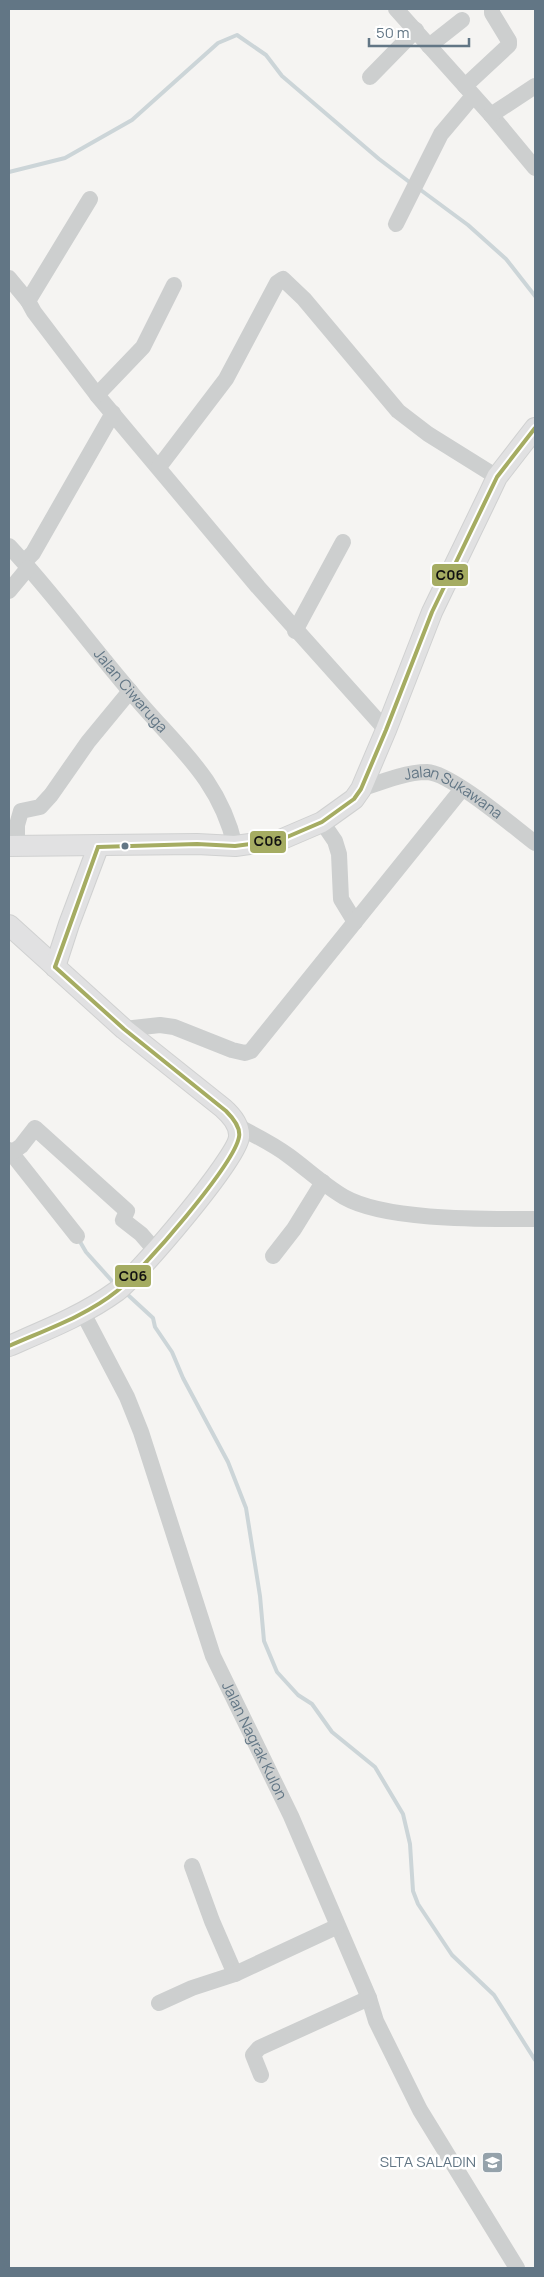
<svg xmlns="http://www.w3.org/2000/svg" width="544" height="2277" font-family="Manrope,sans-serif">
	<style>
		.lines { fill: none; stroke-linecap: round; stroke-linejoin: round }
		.stream { stroke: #ccd5d8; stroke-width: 4 }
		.major-casing { stroke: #d0d1d1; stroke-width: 22 }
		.minor { stroke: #cdcfcf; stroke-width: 16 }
		.major { stroke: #e1e1e2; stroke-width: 20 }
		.bus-1-casing { stroke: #fff; stroke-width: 8 }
		.bus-1 { stroke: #a5ac62; stroke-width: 4 }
		.bus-dot { fill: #627685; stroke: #fff; stroke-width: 2 }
		.labels { text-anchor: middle; stroke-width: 5; stroke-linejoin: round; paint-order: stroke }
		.street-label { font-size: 15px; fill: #627685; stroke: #fff }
		.poi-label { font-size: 15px; fill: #627685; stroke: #fff; text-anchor: end }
		.line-badge { stroke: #fff; stroke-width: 2 }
		.pale-badge-label { font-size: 14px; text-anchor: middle; font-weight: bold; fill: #111 }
	</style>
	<rect width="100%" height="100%" fill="#f5f4f2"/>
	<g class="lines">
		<g class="stream">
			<path d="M 9,172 L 65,158 L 132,120 L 218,43 L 237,35 L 266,55 L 282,76 L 379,159 L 412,184"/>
			<path d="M 418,188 L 468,225 L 506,259 L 535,296"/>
			<path d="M 79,1240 L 86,1252 L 112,1281"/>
			<path d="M 128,1295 L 153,1318 L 155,1327 L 172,1352 L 183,1378 L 228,1462 L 246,1508 L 260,1596 L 264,1641 L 277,1672 L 298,1695 L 312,1704 L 332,1732 L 375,1767 L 403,1814 L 410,1844 L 413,1891 L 418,1904 L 452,1955 L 494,1995 L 535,2060"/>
		</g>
		<defs>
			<g id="major">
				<path d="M 9,846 L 197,844 L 235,846 L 280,840 L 322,822 L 354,799 L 361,789 L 386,730 L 432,612 L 489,494 L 497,477 L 535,428"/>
				<path d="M 9,925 L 124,1029 L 223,1108 C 231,1115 240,1125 239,1137 C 237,1159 138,1275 117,1291 C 84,1315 46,1330 9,1346"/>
				<path d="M 55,967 L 69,924 L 98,847"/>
			</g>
		</defs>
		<use href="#major" class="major-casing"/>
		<g class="minor">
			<path d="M 396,9 L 491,115 L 535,168"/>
			<path d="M 429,46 L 462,20"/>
			<path d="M 370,77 L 416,30"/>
			<path d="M 465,86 L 509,45 L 509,41 L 492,13 L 492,9"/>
			<path d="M 491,115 L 535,86"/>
			<path d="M 90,199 L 28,301 L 34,312 L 97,395 L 258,587 L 386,730"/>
			<path d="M 396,224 L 441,134 L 473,96"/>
			<path d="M 9,278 L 28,301"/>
			<path d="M 97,395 L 143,347 L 174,285"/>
			<path d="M 159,467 L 226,379 L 277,283 L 283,279 L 304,299 L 398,411 L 428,434 L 497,477"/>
			<path id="s1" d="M 9,546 C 52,592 89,643 130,691 C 173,744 219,776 235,846"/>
			<path d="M 24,562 L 33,553 L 113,413"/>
			<path d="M 9,591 L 28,568"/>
			<path d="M 295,631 L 343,542"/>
			<path id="s2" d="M 361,789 C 381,782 406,772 427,772 C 451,773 514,827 535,843"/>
			<path d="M 322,822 L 335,841 L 339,854 L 341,899 L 355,922"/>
			<path d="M 17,846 L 17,825 L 21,811 L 40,807 L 51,795 L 88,742 L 130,691"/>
			<path d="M 124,1029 L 160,1025 L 174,1027 L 232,1050 L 245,1053 L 251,1051 L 462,789"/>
			<path d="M 237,1126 C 255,1135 273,1144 289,1156 C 308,1170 325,1186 344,1197 C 386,1221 486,1219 535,1219"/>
			<path d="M 9,1150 L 77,1236"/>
			<path d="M 11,1153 L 21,1146 L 35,1128 L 127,1211 L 123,1220 L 141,1234 L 154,1249"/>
			<path d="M 273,1256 L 294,1229 L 323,1182"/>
			<path id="s3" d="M 83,1313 L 127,1397 L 141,1432 L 213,1656 L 291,1816 L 369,1998 L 376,2021 L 420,2110 L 517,2268"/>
			<path d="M 192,1866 L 212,1921 L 235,1974"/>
			<path d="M 159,2003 L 192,1988 L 235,1974 L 336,1927"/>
			<path d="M 261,2075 L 253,2055 L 259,2048 L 369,1998"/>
		</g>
		<use href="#major" class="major"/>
		<defs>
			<g id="bus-1">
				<path d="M 98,847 L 197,844 L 235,846 L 280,840 L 322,822 L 354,799 L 361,789 L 386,730 L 432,612 L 497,477 L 535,428"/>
				<path d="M 55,967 L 98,847"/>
				<path d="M 9,1346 C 45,1330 86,1316 117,1291 C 142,1271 234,1165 239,1137 C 241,1127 232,1117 226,1111 L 124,1029 L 55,967"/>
			</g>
		</defs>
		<use href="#bus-1" class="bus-1-casing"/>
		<use href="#bus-1" class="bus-1"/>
	</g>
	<defs>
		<symbol id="school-square" viewBox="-11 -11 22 22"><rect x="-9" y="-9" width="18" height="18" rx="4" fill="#95a2ab" stroke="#fff"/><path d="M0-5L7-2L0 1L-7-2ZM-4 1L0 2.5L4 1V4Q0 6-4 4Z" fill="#fff"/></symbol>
	</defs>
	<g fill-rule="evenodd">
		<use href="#school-square" x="480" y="2150" width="25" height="25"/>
	</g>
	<circle class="bus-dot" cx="125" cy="846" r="4.5"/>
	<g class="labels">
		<g class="street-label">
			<text dy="5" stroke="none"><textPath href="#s1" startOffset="189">Jalan Ciwaruga</textPath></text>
			<text dy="5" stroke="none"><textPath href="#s2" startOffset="100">Jalan Sukawana</textPath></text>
			<text dy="5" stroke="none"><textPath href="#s3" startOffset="462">Jalan Nagrak Kulon</textPath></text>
		</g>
		<g class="poi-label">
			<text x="476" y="2167">SLTA SALADIN</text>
		</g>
	</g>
	<g class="line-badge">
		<rect x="431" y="563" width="38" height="24" rx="5" fill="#a5ac62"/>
		<rect x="249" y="830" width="38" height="24" rx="5" fill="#a5ac62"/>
		<rect x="114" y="1264" width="38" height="24" rx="5" fill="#a5ac62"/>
	</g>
	<g class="pale-badge-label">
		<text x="450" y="580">C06</text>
		<text x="268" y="846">C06</text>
		<text x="133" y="1281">C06</text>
	</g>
	<rect width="544" height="2277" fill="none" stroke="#627685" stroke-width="20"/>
	<path d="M369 38v8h100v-8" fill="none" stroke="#627685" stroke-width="2.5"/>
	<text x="376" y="38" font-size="15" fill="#627685" stroke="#ffffff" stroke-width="4" paint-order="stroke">50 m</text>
</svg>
